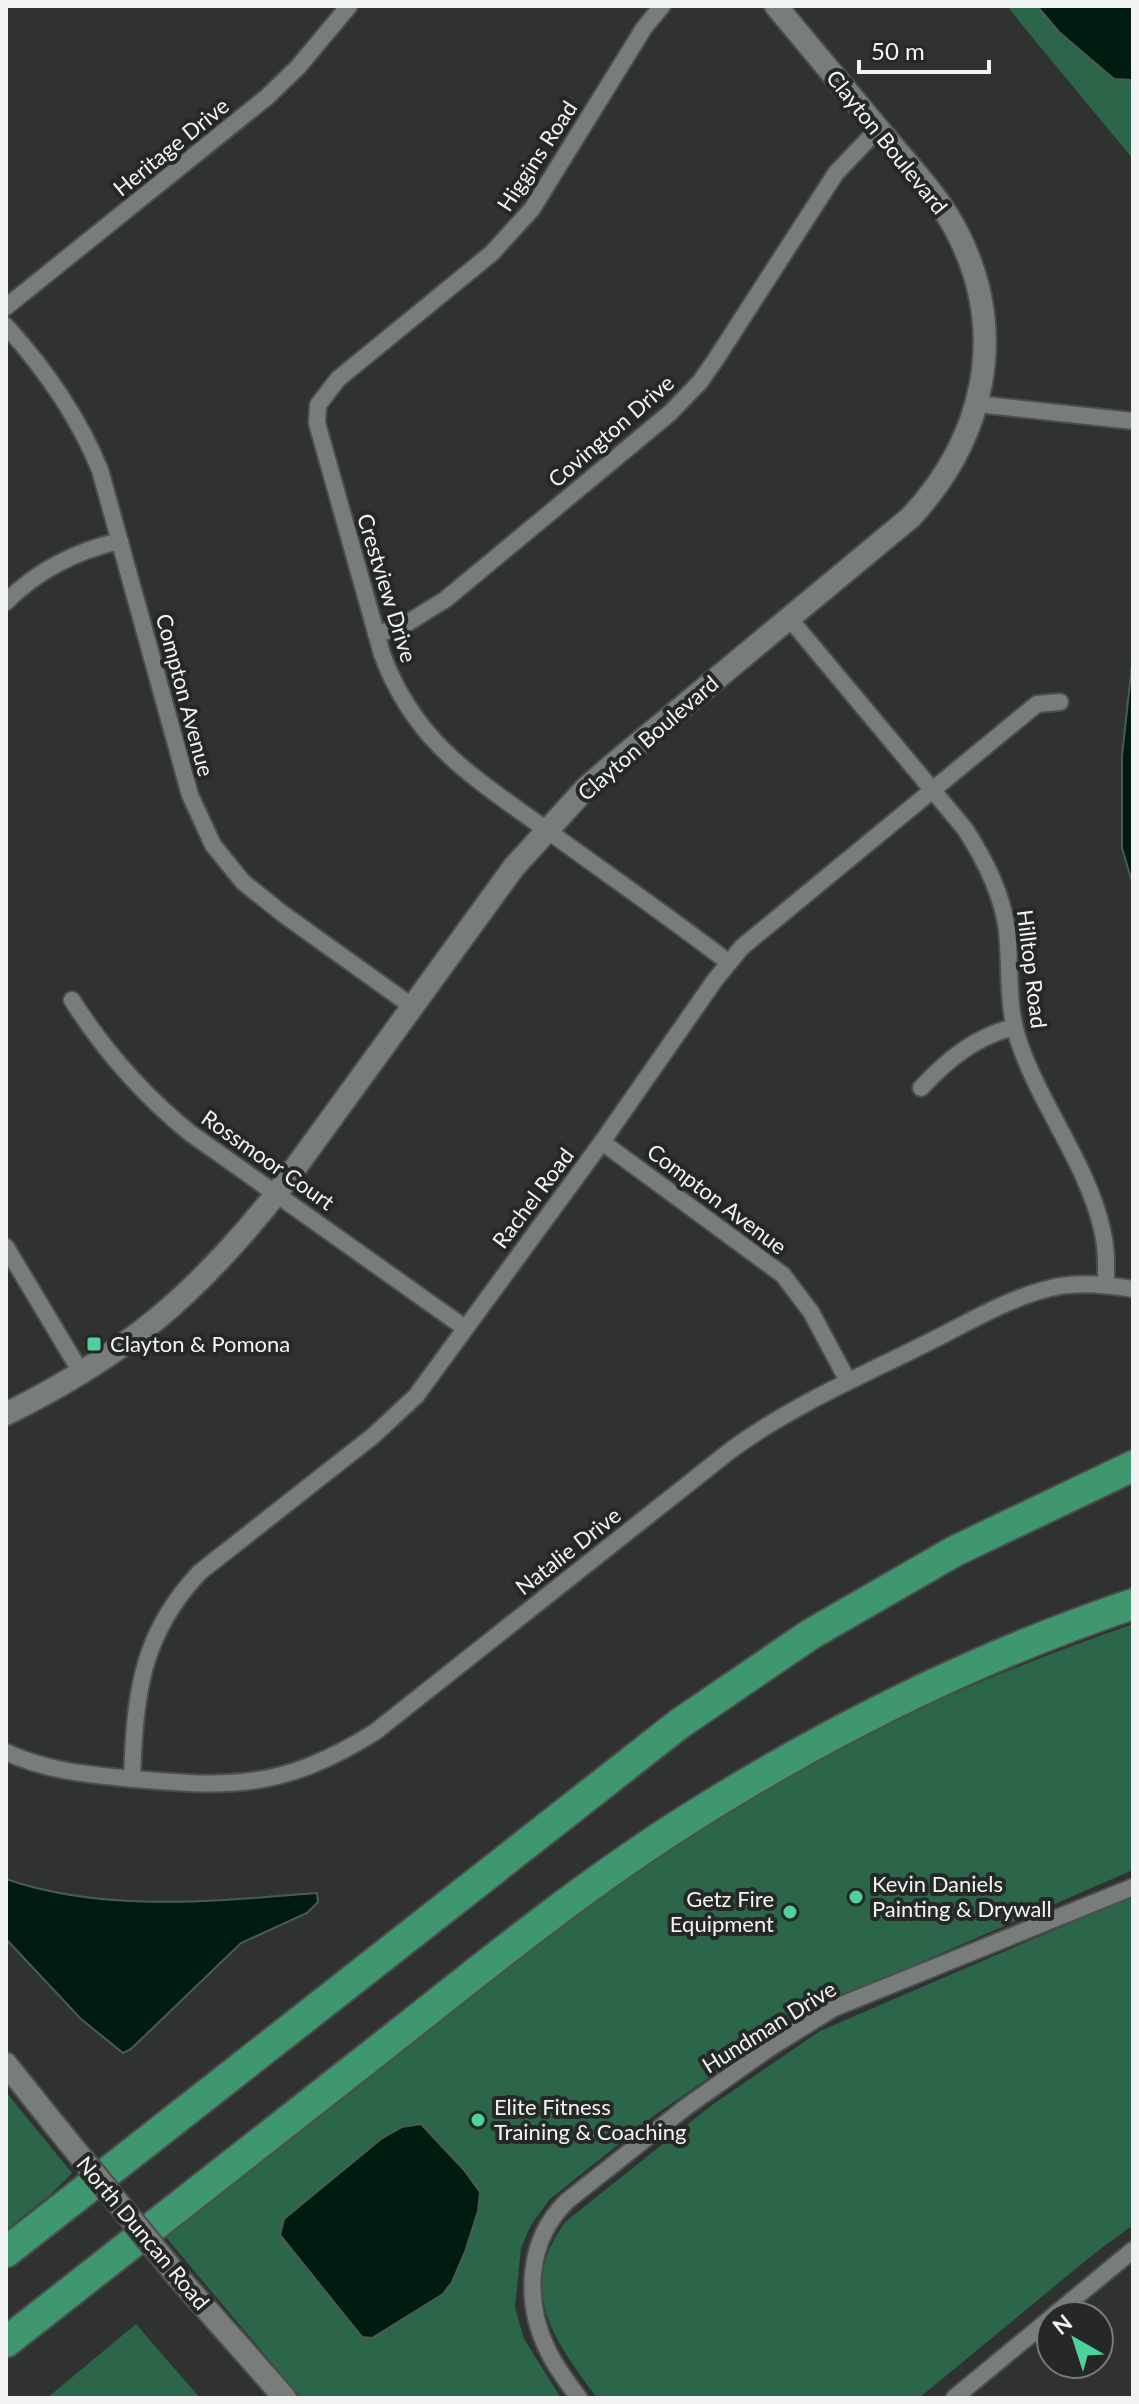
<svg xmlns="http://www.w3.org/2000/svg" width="1139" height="2404" font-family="Lato,sans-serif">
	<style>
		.green { fill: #2b654a }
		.water { fill: #001b0f; stroke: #495c53; stroke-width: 2 }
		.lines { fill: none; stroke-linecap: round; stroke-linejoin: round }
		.street-casing { stroke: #4c4e4d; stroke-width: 20 }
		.secondary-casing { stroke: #4c4e4d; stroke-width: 26 }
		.highway-casing { stroke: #4c4e4d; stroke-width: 34 }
		.street { stroke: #787c7a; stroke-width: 16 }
		.secondary { stroke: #787c7a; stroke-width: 22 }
		.highway { stroke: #3f9770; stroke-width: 30 }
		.secondary-bridge-casing { stroke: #4c4e4d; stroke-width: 26; stroke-linecap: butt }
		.secondary-bridge { stroke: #787c7a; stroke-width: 22 }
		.poi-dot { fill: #4dd39a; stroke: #252826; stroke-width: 3 }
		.labels { text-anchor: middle; stroke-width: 8; stroke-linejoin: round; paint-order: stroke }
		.street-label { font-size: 22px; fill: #f2f4f3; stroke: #252826 }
		.poi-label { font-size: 22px; fill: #f2f4f3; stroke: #252826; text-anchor: start }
	</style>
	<rect width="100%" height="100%" fill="#2f3230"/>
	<g class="green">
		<path d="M 1007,6 L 1133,6 L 1133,159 L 1018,20 Z"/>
		<path d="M 1133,1624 L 1133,1870 L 801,2014 L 655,2115 L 550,2199 L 531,2225 L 521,2248 L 515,2307 L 524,2339 L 561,2398 L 301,2398 L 164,2235 C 365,2078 565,1906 786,1778 C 896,1714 1013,1666 1133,1624 Z"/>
		<path d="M 1133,1896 L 1133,2225 L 1095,2253 L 919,2398 L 597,2398 C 554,2340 516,2290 565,2222 L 712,2105 L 820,2031 Z"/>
		<path d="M 6,2092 L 72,2173 L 50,2195 L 6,2230 Z"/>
		<path d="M 136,2324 L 200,2398 L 47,2398 Z"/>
	</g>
	<g class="water">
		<path d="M 1037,6 L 1133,6 L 1133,80 L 1114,79 L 1059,32 Z"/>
		<path d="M 1133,655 L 1133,885 L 1122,848 L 1122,756 Z"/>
		<path d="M 6,1879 C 103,1913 216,1901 317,1893 L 318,1902 L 307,1913 L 241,1943 L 131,2049 L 123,2053 L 81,2019 L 6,1939 Z"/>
		<path d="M 421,2124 L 464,2170 L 480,2192 L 478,2211 L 465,2252 L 452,2282 L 443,2294 L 372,2338 L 362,2337 L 280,2235 L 284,2219 L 381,2139 L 402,2127 Z"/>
	</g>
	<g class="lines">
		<defs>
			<g id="street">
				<path d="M 662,6 L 644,28 L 532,209 L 492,253 L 338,379 L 318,405 L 317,423 L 382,654 C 416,747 480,781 555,836 C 613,878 672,919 728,962"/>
				<path d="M 6,307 L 267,97 L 298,67 L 349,6"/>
				<path d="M 6,326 C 45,369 78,416 100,470 L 190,795 L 213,845 L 243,882 L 283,914 L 413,1007"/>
				<path d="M 977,404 L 1133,421"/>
				<path d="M 6,602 C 38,570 75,551 120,541"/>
				<path d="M 789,618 L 965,829 C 985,860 1002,893 1007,930 C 1011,969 1006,1008 1020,1045 C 1042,1108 1087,1164 1102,1229 C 1107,1248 1106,1266 1106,1284"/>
				<path d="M 376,634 L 401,627 L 446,599 L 670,413 L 700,382 L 716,359 L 836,173 L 878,129"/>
				<path d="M 72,1000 C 105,1052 142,1094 190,1133 L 465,1328"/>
				<path d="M 921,1088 C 948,1059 975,1037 1014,1027"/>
				<path d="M 602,1142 L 783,1275 L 811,1312 L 848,1381"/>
				<path d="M 6,1247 L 82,1374"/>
				<path d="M 6,1752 C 44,1770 83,1774 124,1778 C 230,1788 282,1790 375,1732 L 731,1450 C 791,1406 859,1377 925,1344 C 968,1323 1012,1295 1060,1286 C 1084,1282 1109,1285 1133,1289"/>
				<path d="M 132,1779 C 135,1696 140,1635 200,1572 L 373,1436 L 416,1396 L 602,1142 L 715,980 L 742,947 L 1037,704 L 1060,702"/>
				<path d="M 1053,2316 L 1133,2250"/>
				<path d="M 579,2398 C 568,2383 556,2368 548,2351 C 524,2302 526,2241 567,2201 L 686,2107 L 768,2049 L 834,2008 L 1133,1887"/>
				<path d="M 954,2398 L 1051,2318"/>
			</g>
			<g id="secondary">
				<path d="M 6,1414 C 125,1355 194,1297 277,1193 L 514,867 L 586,788 L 610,767 L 911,517 C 984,438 1008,335 959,236 C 941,199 912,169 886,138 C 849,94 813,50 776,6"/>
				<path d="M 6,2064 L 54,2124"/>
				<path d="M 178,2277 L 285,2398"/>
			</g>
			<g id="highway">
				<path d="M 6,2252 L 679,1724 L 811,1634 L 955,1551 L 1133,1466"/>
				<path d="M 6,2342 C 122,2251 238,2160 354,2069 C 463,1984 570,1894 687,1820 C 826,1732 976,1657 1133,1604"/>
			</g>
		</defs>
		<use href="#street" class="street-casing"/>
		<use href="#secondary" class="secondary-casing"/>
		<use href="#highway" class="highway-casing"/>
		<use href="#street" class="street"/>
		<use href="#secondary" class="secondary"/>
		<use href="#highway" class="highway"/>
		<defs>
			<path id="secondary-bridge" d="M 54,2124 L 178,2277"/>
		</defs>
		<use href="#secondary-bridge" class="secondary-bridge-casing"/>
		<use href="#secondary-bridge" class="secondary-bridge"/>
	</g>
	<g class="poi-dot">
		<rect x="86" y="1336" width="16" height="16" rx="4"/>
		<circle cx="856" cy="1897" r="8"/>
		<circle cx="790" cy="1912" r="8"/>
		<circle cx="478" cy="2120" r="8"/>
	</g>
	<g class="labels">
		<g class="street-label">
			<text transform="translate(887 142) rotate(51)" y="8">Clayton Boulevard</text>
			<text transform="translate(171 147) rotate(-39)" y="8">Heritage Drive</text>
			<text transform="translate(537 156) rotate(-57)" y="8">Higgins Road</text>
			<text transform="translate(611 431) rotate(-41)" y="8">Covington Drive</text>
			<text transform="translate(387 588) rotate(73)" y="8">Crestview Drive</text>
			<text transform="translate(185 695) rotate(75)" y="8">Compton Avenue</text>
			<text transform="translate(648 738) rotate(-41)" y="8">Clayton Boulevard</text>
			<text transform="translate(1032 969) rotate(83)" y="8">Hilltop Road</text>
			<text transform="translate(268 1160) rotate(35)" y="8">Rossmoor Court</text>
			<text transform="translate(533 1198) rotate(-53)" y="8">Rachel Road</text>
			<text transform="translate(717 1199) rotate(37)" y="8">Compton Avenue</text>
			<text transform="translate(568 1551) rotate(-38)" y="8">Natalie Drive</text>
			<text transform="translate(769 2027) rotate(-32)" y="8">Hundman Drive</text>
			<text transform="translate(143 2233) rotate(50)" y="8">North Duncan Road</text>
		</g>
		<g class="poi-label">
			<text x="110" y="1352">Clayton &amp; Pomona</text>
			<text x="872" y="1892">Kevin Daniels<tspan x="872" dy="25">Painting &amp; Drywall</tspan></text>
			<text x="774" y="1907" text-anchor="end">Getz Fire<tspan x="774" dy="25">Equipment</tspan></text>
			<text x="494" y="2115">Elite Fitness<tspan x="494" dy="25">Training &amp; Coaching</tspan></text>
		</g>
	</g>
	<rect width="1139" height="2404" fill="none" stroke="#f2f4f3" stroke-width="16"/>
	<g transform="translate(1075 2340) rotate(321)"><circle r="38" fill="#252826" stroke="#777a78" stroke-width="2"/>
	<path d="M0-6L14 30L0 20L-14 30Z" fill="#4dd39a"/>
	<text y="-12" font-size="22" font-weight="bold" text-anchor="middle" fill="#f2f4f3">N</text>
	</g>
	<path d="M859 60v12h130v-12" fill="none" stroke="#f2f4f3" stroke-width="4"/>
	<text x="871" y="60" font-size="24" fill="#f2f4f3" stroke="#252826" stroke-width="6" paint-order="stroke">50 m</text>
</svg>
